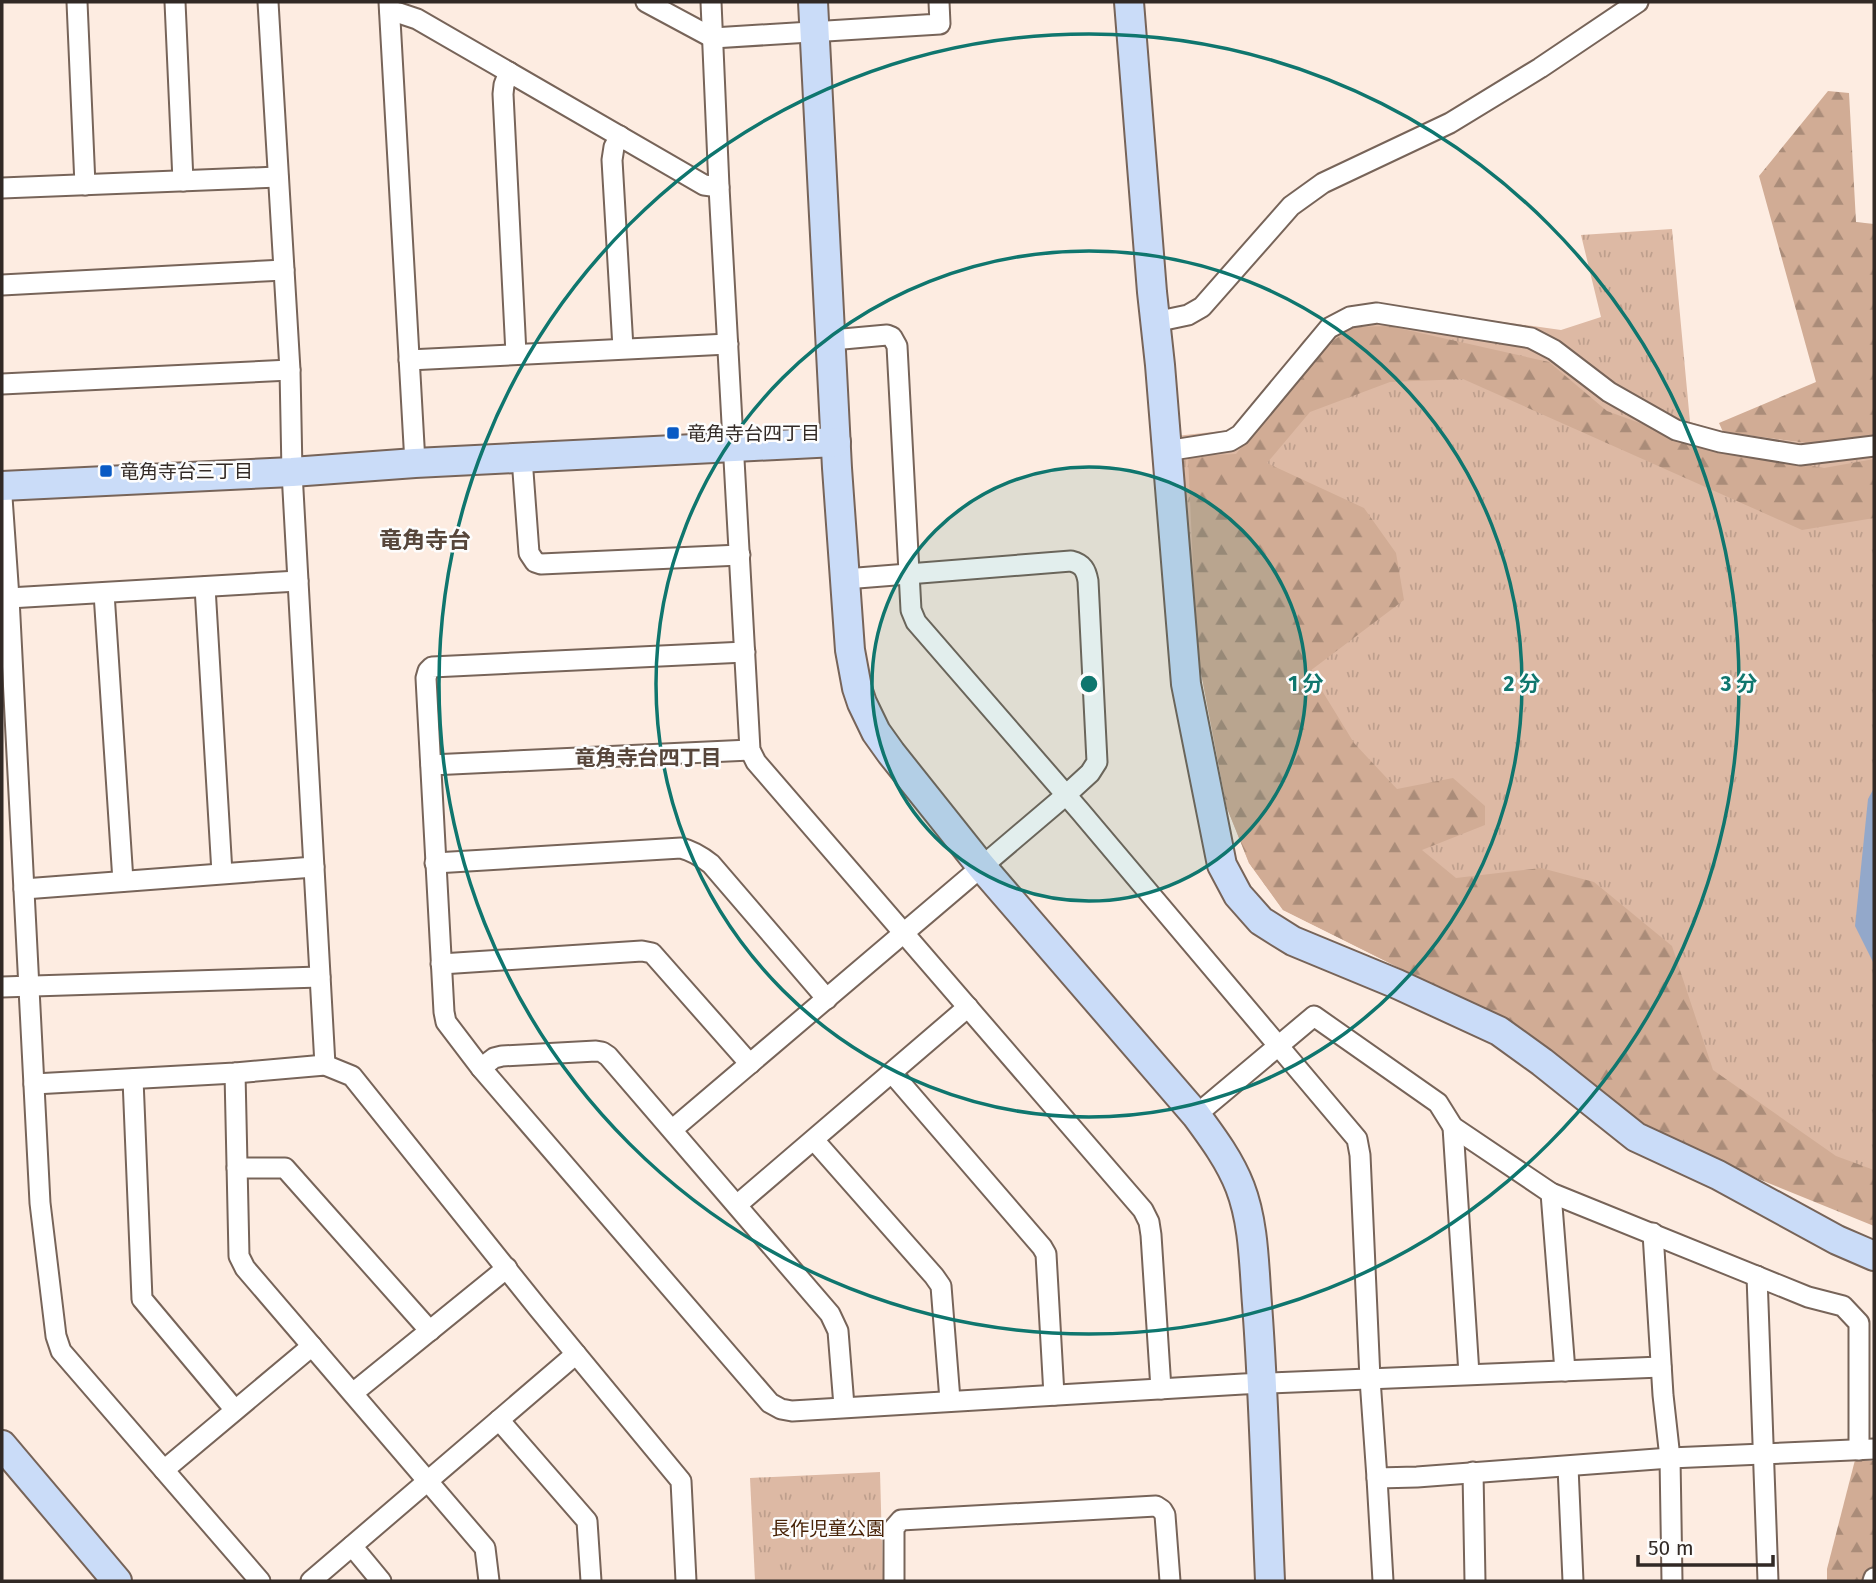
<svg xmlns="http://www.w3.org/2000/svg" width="1876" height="1583" font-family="'Fira Sans','Noto Sans JP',sans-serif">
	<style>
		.grass { fill: url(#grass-tufts) }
		.forest { fill: url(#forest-firs) }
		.water { fill: #93a8ca }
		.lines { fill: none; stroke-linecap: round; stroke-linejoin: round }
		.street-casing { stroke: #776459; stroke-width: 23 }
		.secondary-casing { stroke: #776459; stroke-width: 32 }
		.street { stroke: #fff; stroke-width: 19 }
		.secondary { stroke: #cadcf8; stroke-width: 28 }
		.ring { fill: none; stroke: #0f766e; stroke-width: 3.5 }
		.poi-dot { fill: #095ac4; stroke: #fdfdfd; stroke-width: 2.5 }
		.labels { text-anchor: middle; stroke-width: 5; stroke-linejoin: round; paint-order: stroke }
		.poi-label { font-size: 19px; fill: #312925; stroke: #fdfdfd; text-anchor: start }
		.park-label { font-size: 19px; fill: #472207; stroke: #fdfdfd }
		.neighbourhood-label { font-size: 21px; font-weight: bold; fill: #57463b; stroke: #fdfdfd }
		.quarter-label { font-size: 23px; font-weight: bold; fill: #57463b; stroke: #fdfdfd }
		.centre { fill: #0f766e; stroke: #fdfdfd; stroke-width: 3.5 }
		.ring-label { font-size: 21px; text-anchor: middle; font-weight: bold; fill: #0f766e; stroke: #fdfdfd; stroke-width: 5; stroke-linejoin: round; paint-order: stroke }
	</style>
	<defs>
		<pattern id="grass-tufts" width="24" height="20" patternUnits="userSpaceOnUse" patternTransform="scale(1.75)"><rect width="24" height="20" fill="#ddb9a4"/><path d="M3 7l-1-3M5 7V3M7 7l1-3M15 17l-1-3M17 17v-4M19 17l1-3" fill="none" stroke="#be9f8d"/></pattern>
		<pattern id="forest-firs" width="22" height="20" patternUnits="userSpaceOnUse" patternTransform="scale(1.75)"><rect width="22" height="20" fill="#d1ac95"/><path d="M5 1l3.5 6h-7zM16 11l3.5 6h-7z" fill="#aa8c79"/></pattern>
	</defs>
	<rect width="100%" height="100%" fill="#fdece1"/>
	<g class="grass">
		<path d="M 1672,229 L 1690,422 L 1723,432 L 1813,444 L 1874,435 L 1874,1226 L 1508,1022 L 1283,910 L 1249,863 L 1227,808 L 1197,652 L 1176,436 L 1240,429 L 1303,341 L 1324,320 L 1355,306 L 1388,306 L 1561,330 L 1601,317 L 1581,235 Z"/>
		<path d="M 880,1472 L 883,1581 L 755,1581 L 750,1478 Z"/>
	</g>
	<g class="forest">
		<path d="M 1828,91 L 1849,93 L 1856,222 L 1874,224 L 1874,435 L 1813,444 L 1723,432 L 1719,423 L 1816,382 L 1759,176 Z"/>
		<path d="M 1389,326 L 1549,362 L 1607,411 L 1716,451 L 1824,468 L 1874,459 L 1874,518 L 1802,530 L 1463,379 L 1390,382 L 1310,412 L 1267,463 L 1364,508 L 1396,553 L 1404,600 L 1310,671 L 1354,743 L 1397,789 L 1453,778 L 1485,806 L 1485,825 L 1422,850 L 1456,878 L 1541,868 L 1594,882 L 1672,946 L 1713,1070 L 1836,1156 L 1874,1170 L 1874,1226 L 1724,1165 L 1638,1123 L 1508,1022 L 1283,910 L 1249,863 L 1227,808 L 1197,652 L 1188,456 L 1236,454 L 1314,355 L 1352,327 Z"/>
		<path d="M 1855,1460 L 1874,1461 L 1874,1581 L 1827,1581 L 1827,1569 Z"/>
	</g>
	<path class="water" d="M 1874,788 L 1874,964 L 1855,926 L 1868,799 Z"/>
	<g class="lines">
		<defs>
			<g id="street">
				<path d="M 77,2 L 85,185"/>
				<path d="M 175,2 L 183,181"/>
				<path d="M 268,2 L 290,370 L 292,472 L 298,581 L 325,1065"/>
				<path d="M 389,2 L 415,463"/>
				<path d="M 646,2 L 713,38 L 940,24 L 939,2"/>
				<path d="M 711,2 L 719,187 L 750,750 L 756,762 L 1143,1210 L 1149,1222 L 1151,1235 L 1161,1389"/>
				<path d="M 390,12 L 399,13 L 417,19 L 704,185 L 719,187"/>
				<path d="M 509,72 L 504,85 L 503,94 L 516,354"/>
				<path d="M 620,136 L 614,147 L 612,160 L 623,348"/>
				<path d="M 2,188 L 278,177"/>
				<path d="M 2,285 L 284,270"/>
				<path d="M 1155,322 L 1188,315 L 1202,307 L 1291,206 L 1323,183 L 1450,123 L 1540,68 L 1638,2"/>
				<path d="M 832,340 L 887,335 L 892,337 L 897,346 L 911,610 L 916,622 L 1080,811 L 1357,1139 L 1360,1155 L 1370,1379 L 1377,1478 L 1417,1477 L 1670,1458 L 1874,1449"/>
				<path d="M 409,360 L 728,344"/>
				<path d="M 2,384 L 290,370"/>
				<path d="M 1166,451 L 1230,441 L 1240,435 L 1329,328 L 1350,317 L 1377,313 L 1531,338 L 1554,350 L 1609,392 L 1676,430 L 1720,442 L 1800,455 L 1874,446"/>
				<path d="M 522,458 L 529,553 L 535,562 L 541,564 L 740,555"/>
				<path d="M 2,497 L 9,598 L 40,1203 L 56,1336 L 61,1351 L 260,1581"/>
				<path d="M 205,587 L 222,873"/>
				<path d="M 104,593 L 123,881"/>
				<path d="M 9,598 L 298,581"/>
				<path d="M 745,652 L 432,667 L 428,671 L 426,678 L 444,1012 L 446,1022 L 481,1068 L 770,1403 L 781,1409 L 792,1411 L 1243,1384 L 1661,1367"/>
				<path d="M 431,765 L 750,750"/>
				<path d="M 435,863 L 681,848 C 693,851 701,856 711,864 L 827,999"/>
				<path d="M 24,889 L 314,867"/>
				<path d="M 441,964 L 642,951 L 652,953 L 750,1064"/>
				<path d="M 2,987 L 320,977"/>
				<path d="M 481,1068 L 494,1058 L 502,1056 L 596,1051 L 602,1052 L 608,1056 L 830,1314 L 838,1331 L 844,1406"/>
				<path d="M 235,1073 L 239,1256 L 245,1268 L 485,1548 L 489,1581"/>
				<path d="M 892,1073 L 1042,1247 L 1046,1254 L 1054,1395"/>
				<path d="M 133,1079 L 142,1299 L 235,1410"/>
				<path d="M 34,1084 L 235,1073 L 325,1065 L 352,1076 L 538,1308 L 681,1481 L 686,1581"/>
				<path d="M 1196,1115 L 1314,1016 L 1438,1103 L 1453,1127 L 1551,1193 L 1808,1297 L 1843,1306 L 1859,1323 L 1859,1450"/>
				<path d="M 1453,1127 L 1469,1374"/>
				<path d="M 673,1129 L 1066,795 L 1090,773 L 1097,762 L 1088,581 C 1086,570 1083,564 1071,561 L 845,579"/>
				<path d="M 814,1140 L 934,1276 L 941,1286 L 950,1400"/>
				<path d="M 237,1168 L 285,1168 L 430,1331"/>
				<path d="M 1551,1193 L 1565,1371"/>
				<path d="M 737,1205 L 968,1007"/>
				<path d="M 1653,1233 L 1663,1395 L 1670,1458 L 1672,1581"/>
				<path d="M 1757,1276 L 1768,1581"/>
				<path d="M 353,1393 L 507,1268"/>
				<path d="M 499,1420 L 587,1521 L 591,1581"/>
				<path d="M 1568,1467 L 1573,1581"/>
				<path d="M 164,1470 L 312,1346"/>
				<path d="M 1473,1472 L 1475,1581"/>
				<path d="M 1377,1478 L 1383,1581"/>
				<path d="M 352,1546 L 381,1581"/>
				<path d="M 311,1581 L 576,1354"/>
				<path d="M 894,1581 L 894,1528 L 901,1520 L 1156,1506 L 1162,1510 L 1165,1515 L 1170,1581"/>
				<path d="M 1873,1581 L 1874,1578"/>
			</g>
			<g id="secondary">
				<path d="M 813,2 L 837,468 L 850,650 L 857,688 L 862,703 L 876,732 L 891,753 L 981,866 L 1196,1115 C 1213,1138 1230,1161 1240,1187 C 1254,1223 1254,1266 1257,1304 C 1264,1396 1266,1489 1270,1581"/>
				<path d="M 1129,2 L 1152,292 L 1160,365 L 1186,684 L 1222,865 L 1238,895 L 1261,921 L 1293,941 L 1397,984 L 1499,1031 L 1542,1062 L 1636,1137 L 1718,1175 L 1837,1240 L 1874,1256"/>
				<path d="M 2,486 L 292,472 L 415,463 L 836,442"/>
				<path d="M 2,1445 L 117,1581"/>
			</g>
		</defs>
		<use href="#street" class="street-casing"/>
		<use href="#secondary" class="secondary-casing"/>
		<use href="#street" class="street"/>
		<use href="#secondary" class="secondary"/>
	</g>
	<circle cx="1089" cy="684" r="217" fill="#0f766e" fill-opacity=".12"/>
	<g class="ring">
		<circle cx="1089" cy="684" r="217"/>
		<circle cx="1089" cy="684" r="433"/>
		<circle cx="1089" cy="684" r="650"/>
	</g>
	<g class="poi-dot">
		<rect x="666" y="426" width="14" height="14" rx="3.5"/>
		<rect x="99" y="464" width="14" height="14" rx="3.5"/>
	</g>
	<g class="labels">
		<g class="poi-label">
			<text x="687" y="440">竜角寺台四丁目</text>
			<text x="120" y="478">竜角寺台三丁目</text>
		</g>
		<g class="park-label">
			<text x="828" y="1535">長作児童公園</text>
		</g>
		<g class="neighbourhood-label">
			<text x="648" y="765">竜角寺台四丁目</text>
		</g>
		<g class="quarter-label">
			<text x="425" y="548">竜角寺台</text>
		</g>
	</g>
	<circle cx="1089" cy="684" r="10" class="centre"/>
	<g class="ring-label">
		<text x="1306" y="691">1 分</text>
		<text x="1522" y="691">2 分</text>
		<text x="1739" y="691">3 分</text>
	</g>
	<rect width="1876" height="1583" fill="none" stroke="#312925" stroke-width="7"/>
	<path d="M1638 1555v10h135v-10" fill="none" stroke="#312925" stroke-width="3.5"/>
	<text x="1648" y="1555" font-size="21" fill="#312925" stroke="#fdfdfd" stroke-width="5" paint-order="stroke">50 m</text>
</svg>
